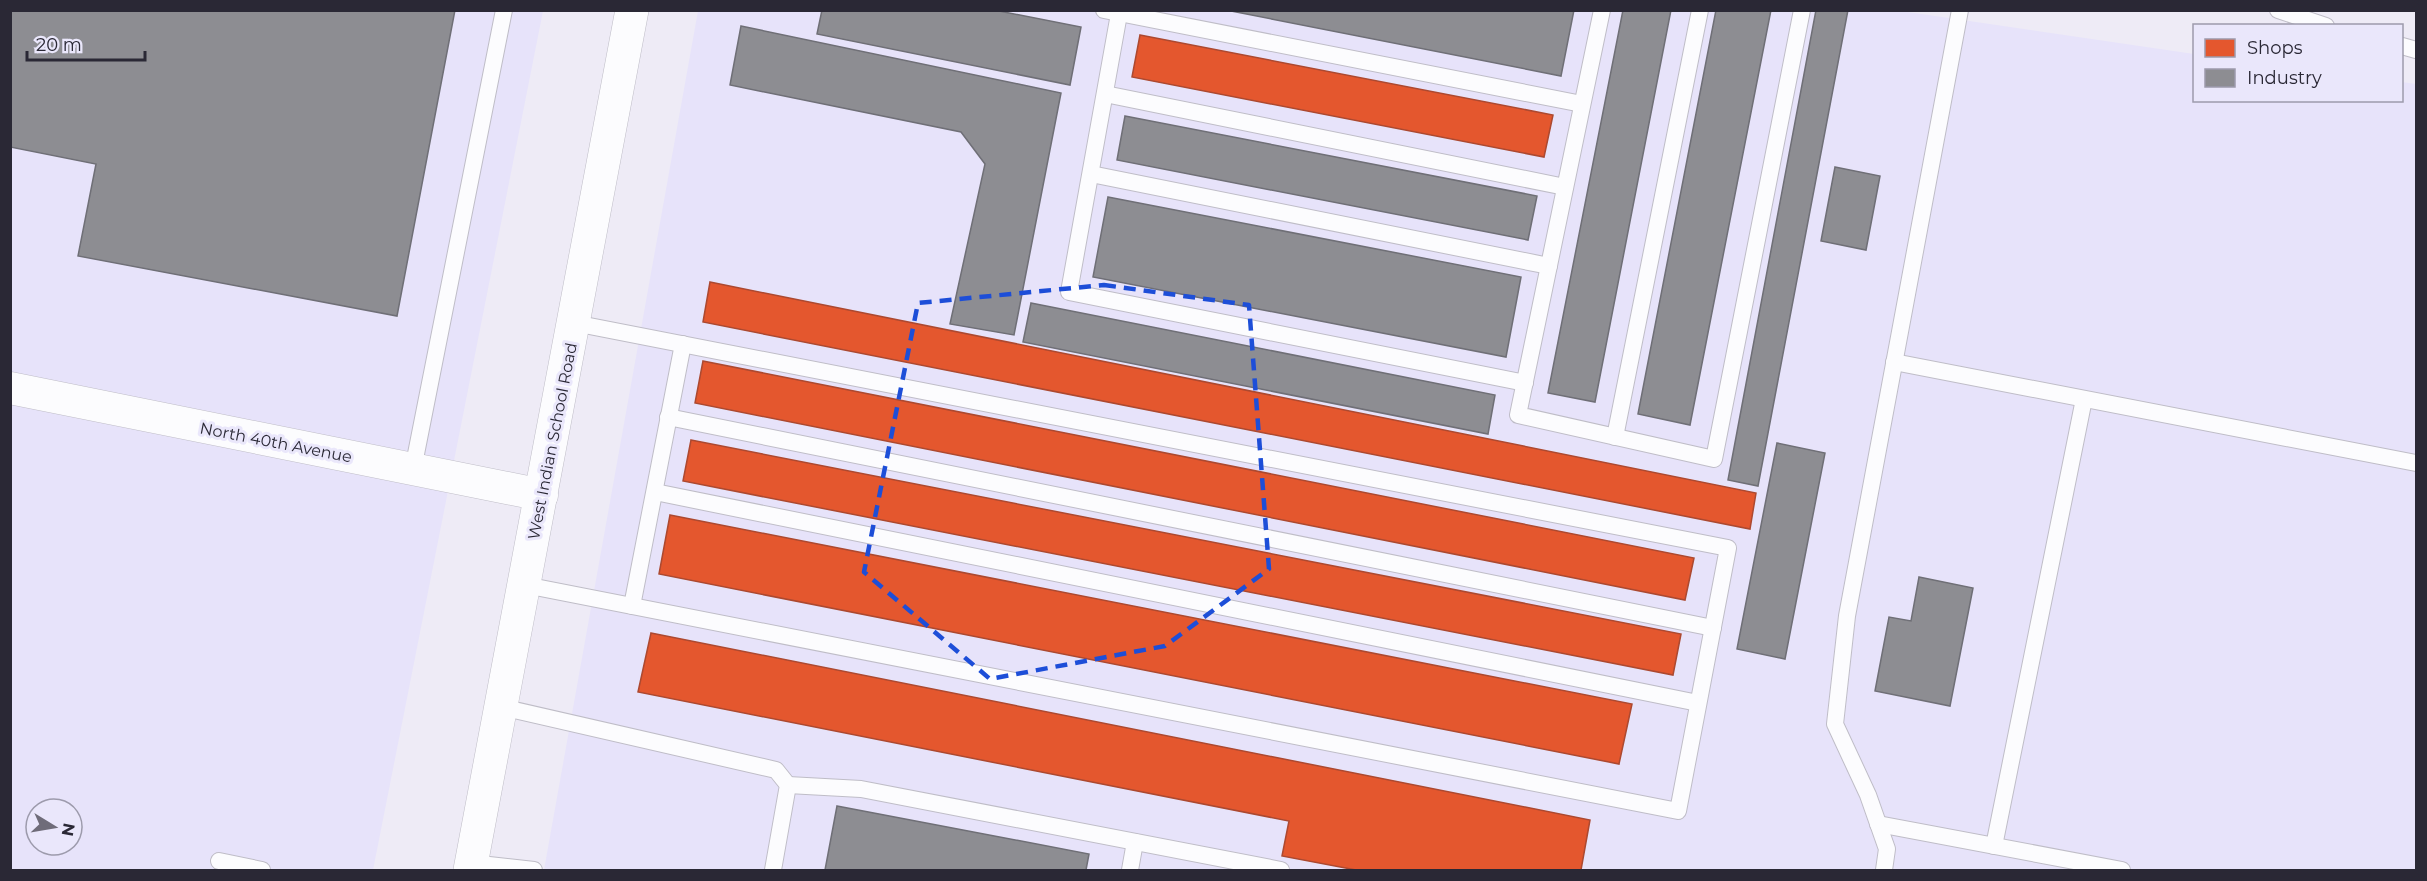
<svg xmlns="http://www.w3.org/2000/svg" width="2427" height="881" font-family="Montserrat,sans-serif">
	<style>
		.built { fill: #e7e3fa; fill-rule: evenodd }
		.shops { fill: #e4572e; stroke: #ac4930; stroke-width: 1.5 }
		.industry { fill: #8d8d92; stroke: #6f6f76; stroke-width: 1.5 }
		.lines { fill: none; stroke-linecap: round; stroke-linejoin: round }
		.lane-casing { stroke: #bfbdc7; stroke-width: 18 }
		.street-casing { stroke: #bfbdc7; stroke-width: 33 }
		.secondary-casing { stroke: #bfbdc7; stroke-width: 34 }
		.lane { stroke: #fcfcfe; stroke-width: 16 }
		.street { stroke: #fcfcfe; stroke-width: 32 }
		.secondary { stroke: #fcfcfe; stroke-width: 33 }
		.marked { fill: none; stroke: #1d4ed8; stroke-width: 4.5; stroke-dasharray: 12 8; stroke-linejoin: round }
		.labels { text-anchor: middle; stroke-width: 6; stroke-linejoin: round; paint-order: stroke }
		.street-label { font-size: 16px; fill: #2a2835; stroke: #eae7fb }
	</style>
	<rect width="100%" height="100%" fill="#eeebf6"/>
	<g class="built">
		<path d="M 1894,10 L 2194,54 L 2194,100 L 2402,100 L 2402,82 L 2416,84 L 2416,870 L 544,870 L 698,11 Z"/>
		<path d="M 10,11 L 543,11 L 373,870 L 11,870 ZM 36,809 L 72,809 L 72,845 L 36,845 Z"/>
	</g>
	<g class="shops">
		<path d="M 1140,35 L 1553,115 L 1544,157 L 1132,77 Z"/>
		<path d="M 710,282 L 1756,493 L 1750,529 L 703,322 Z"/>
		<path d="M 703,361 L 1694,558 L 1685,600 L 695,403 Z"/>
		<path d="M 691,440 L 1681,634 L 1673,675 L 683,481 Z"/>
		<path d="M 670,515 L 1632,704 L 1619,764 L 659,574 Z"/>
		<path d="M 651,633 L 1590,820 L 1581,870 L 1356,870 L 1282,856 L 1289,821 L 638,692 Z"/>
	</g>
	<g class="industry">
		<path d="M 10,10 L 455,10 L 397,316 L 78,256 L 96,164 L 10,147 Z"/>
		<path d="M 822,10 L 994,10 L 1081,27 L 1070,85 L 817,34 Z"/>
		<path d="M 1226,10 L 1574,10 L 1561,76 Z"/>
		<path d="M 1623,10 L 1671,10 L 1595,402 L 1548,393 Z"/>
		<path d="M 1716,10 L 1771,10 L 1690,425 L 1638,414 Z"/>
		<path d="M 1816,10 L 1848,10 L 1758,486 L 1728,480 Z"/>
		<path d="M 741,26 L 1061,93 L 1014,335 L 950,324 L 985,164 L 961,132 L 730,85 Z"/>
		<path d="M 1125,116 L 1537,196 L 1528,240 L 1117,160 Z"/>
		<path d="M 1835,167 L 1880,176 L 1866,250 L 1821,241 Z"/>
		<path d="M 1108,197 L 1521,277 L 1506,357 L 1093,277 Z"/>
		<path d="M 1031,303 L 1495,395 L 1488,434 L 1023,342 Z"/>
		<path d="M 1777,443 L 1825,453 L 1785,659 L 1737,649 Z"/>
		<path d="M 1919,577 L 1973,588 L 1950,706 L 1875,691 L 1889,617 L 1911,621 Z"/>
		<path d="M 837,806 L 1089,854 L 1086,870 L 825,870 Z"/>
	</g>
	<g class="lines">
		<defs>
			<g id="lane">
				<path d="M 1104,10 L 1582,104"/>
				<path d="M 1602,10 L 1518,415 L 1714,459 L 1802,10"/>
				<path d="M 2278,10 L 2326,26"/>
				<path d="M 1119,14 L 1069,292 L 1525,383"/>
				<path d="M 2402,46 L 2416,50"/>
				<path d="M 1105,94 L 1565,187"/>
				<path d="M 1091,174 L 1549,266"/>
				<path d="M 1894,362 L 2416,463"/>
				<path d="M 668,417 L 1713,628"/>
				<path d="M 1615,437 L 1700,10"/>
				<path d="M 413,469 L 504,10"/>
				<path d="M 655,492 L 1698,703"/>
				<path d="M 525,585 L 1678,811 L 1728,548 L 574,323"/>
				<path d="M 632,606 L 683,344"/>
				<path d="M 501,707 L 776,770 L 788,785 L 773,870"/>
				<path d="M 788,785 L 861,789 L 1281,870"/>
				<path d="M 1878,824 L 2122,870"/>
				<path d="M 1994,846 L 2084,399"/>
				<path d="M 219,861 L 262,870"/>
				<path d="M 471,863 L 534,870"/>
				<path d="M 1130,870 L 1135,842"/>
				<path d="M 1884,870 L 1887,849 L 1868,795 L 1835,724 L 1847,616 L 1960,10"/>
			</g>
			<path id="street" d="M 10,388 L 542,495"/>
			<path id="secondary" d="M 470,870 L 632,10"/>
		</defs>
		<use href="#lane" class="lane-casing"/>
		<use href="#street" class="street-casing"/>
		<use href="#secondary" class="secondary-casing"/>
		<use href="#lane" class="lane"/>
		<use href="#street" class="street"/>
		<use href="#secondary" class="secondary"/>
	</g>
	<path class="marked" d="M 1104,285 L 1249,305 L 1269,569 L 1165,646 L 990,679 L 864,572 L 918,303 Z"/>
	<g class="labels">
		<g class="street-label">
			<text transform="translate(552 441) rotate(-79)" y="6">West Indian School Road</text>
			<text transform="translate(276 442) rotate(11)" y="6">North 40th Avenue</text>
		</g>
	</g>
	<rect width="2427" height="881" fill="none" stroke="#2a2835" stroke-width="24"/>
	<rect x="2193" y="24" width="210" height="78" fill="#eae7fb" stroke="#9d9bac" stroke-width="1.5"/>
	<rect x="2205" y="39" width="30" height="18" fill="#e4572e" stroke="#9d9bac" stroke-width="1.5"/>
	<text x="2247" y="54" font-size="18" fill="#2a2835">Shops</text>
	<rect x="2205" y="69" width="30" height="18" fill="#8d8d92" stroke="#9d9bac" stroke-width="1.5"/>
	<text x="2247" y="84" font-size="18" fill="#2a2835">Industry</text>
	<g transform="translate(54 827) rotate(101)"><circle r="28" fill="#eae7fb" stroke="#9d9bac" stroke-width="1.5"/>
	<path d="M0-4.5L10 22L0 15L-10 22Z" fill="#6f6c79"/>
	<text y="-9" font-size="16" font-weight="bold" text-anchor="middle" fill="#2a2835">N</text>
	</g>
	<path d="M27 51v9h118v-9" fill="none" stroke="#2a2835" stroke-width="3"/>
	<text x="36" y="51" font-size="18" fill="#2a2835" stroke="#eae7fb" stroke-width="4.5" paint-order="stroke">20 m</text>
</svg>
